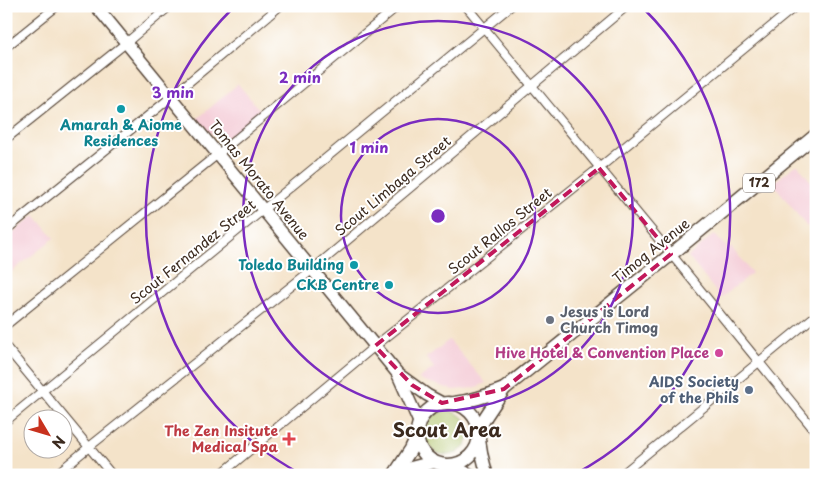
<svg xmlns="http://www.w3.org/2000/svg" width="822" height="481" font-family="'Playpen Sans',sans-serif">
	<style>
		.built { fill: #f5cfd9 }
		.green { fill: #adc165; stroke: #747642 }
		.lines { fill: none; stroke-linecap: round; stroke-linejoin: round }
		.street-casing { stroke: #574638; stroke-width: 10 }
		.secondary-casing { stroke: #574638; stroke-width: 14 }
		.primary-casing { stroke: #574638; stroke-width: 15 }
		.street { stroke: #fff; stroke-width: 8 }
		.secondary { stroke: #fff; stroke-width: 11 }
		.primary { stroke: #fff; stroke-width: 12 }
		.marked { fill: none; stroke: #c2185b; stroke-width: 4; stroke-dasharray: 10 6; stroke-linejoin: round }
		.ring { fill: none; stroke: #7b2cbf; stroke-width: 2.5 }
		.culture-dot { fill: #0f9aa8; stroke: #fff; stroke-width: 2 }
		.worship-dot { fill: #6b7280; stroke: #fff; stroke-width: 2 }
		.hotel-dot { fill: #d1479c; stroke: #fff; stroke-width: 2 }
		.service-dot { fill: #5c6f8a; stroke: #fff; stroke-width: 2 }
		.health-dot { fill: #e0444e; stroke: #fff; stroke-width: 2 }
		.labels { text-anchor: middle; stroke-width: 4; stroke-linejoin: round; paint-order: stroke }
		.shield { fill: #fff; stroke: #766a62; stroke-width: 1 }
		.shield-label { font-size: 12px; font-weight: bold; fill: #3b2a1e }
		.culture-label { font-size: 14px; font-weight: bold; fill: #0d838f; stroke: #fff; text-anchor: end }
		.street-label { font-size: 14px; fill: #3b2a1e; stroke: #fff }
		.worship-label { font-size: 14px; font-weight: bold; fill: #5b616d; stroke: #fff; text-anchor: start }
		.hotel-label { font-size: 14px; font-weight: bold; fill: #b23c85; stroke: #fff; text-anchor: end }
		.service-label { font-size: 14px; font-weight: bold; fill: #4e5e75; stroke: #fff; text-anchor: end }
		.health-label { font-size: 14px; font-weight: bold; fill: #be3a42; stroke: #fff; text-anchor: end }
		.district-label { font-size: 19px; font-weight: bold; fill: #3b2a1e; stroke: #fff }
		.centre { fill: #7b2cbf; stroke: #fff; stroke-width: 2.5 }
		.ring-label { font-size: 15px; text-anchor: middle; font-weight: bold; fill: #7b2cbf; stroke: #fff; stroke-width: 4; stroke-linejoin: round; paint-order: stroke }
	</style>
	<rect width="100%" height="100%" fill="#fff"/>
	<filter id="ink" filterUnits="userSpaceOnUse"><feTurbulence type="fractalNoise" baseFrequency=".02" numOctaves="2"/><feDisplacementMap in="SourceGraphic" scale="10" xChannelSelector="R" yChannelSelector="G"/><feConvolveMatrix kernelMatrix="1 2 1 2 8 2 1 2 1" color-interpolation-filters="sRGB"/></filter>
	<filter id="wash" filterUnits="userSpaceOnUse"><feTurbulence type="fractalNoise" baseFrequency=".0096" numOctaves="4" result="noise"/><feDisplacementMap in="SourceGraphic" scale="20" xChannelSelector="R" yChannelSelector="G"/><feGaussianBlur stdDeviation="1.12" result="paint"/><feColorMatrix in="noise" values="0 0 0 0 0 0 0 0 0 0 0 0 0 0 0 0 0 1.4 0 .05"/><feComposite in="paint" operator="in"/></filter>
	<g filter="url(#wash)">
		<rect width="100%" height="100%" fill="#f4e3c9"/>
		<g class="built">
			<path d="M 238,84 L 262,113 L 236,137 L 223,138 L 209,133 L 197,119 Z"/>
			<path d="M 797,164 L 816,188 L 816,220 L 807,227 L 773,183 Z"/>
			<path d="M 35,215 L 54,238 L 6,276 L 6,238 Z"/>
			<path d="M 714,234 L 728,249 L 731,247 L 752,273 L 721,298 L 688,257 Z"/>
			<path d="M 449,340 L 486,383 L 474,388 L 454,390 L 418,379 L 434,368 L 426,358 Z"/>
		</g>
		<circle class="green" cx="447" cy="433" r="22"/>
	</g>
	<g filter="url(#ink)">
		<g class="lines">
			<defs>
				<g id="street">
					<path d="M 466,6 L 671,254 L 816,432"/>
					<path d="M 6,47 L 57,6"/>
					<path d="M 6,139 L 126,43 L 170,6"/>
					<path d="M 6,230 L 159,107 L 280,6"/>
					<path d="M 6,325 L 218,154 L 398,6"/>
					<path d="M 6,347 L 112,475"/>
					<path d="M 6,421 L 511,6"/>
					<path d="M 55,475 L 89,447 L 313,269 L 627,6"/>
					<path d="M 220,475 L 375,346 L 599,168 L 796,6"/>
					<path d="M 621,475 L 816,315"/>
				</g>
				<g id="secondary">
					<path d="M 96,6 L 398,374 L 427,395 L 442,403"/>
					<path d="M 398,375 L 419,422"/>
					<path d="M 479,437 L 482,455 L 487,475"/>
					<path d="M 452,465 L 471,475"/>
				</g>
				<g id="primary">
					<circle cx="448" cy="434" r="31"/>
					<path d="M 454,403 C 472,401 487,396 504,389 L 679,248 L 816,135"/>
					<path d="M 479,429 L 486,416 L 504,389"/>
					<path d="M 394,475 L 411,449 L 417,436"/>
					<path d="M 395,475 L 407,469 L 434,462"/>
				</g>
			</defs>
			<use href="#street" class="street-casing"/>
			<use href="#secondary" class="secondary-casing"/>
			<use href="#primary" class="primary-casing"/>
			<use href="#street" class="street"/>
			<use href="#secondary" class="secondary"/>
			<use href="#primary" class="primary"/>
		</g>
	</g>
	<path class="marked" d="M 599,168 L 671,254 L 504,389 L 442,403 L 412,385 L 375,346 Z"/>
	<g class="ring">
		<circle cx="438" cy="216" r="97"/>
		<circle cx="438" cy="216" r="195"/>
		<path d="M301 474A292 292 0 0 1 233 8M643 8A292 292 0 0 1 575 474"/>
	</g>
	<g class="culture-dot">
		<circle cx="121" cy="109" r="5"/>
		<circle cx="354" cy="265" r="5"/>
		<circle cx="389" cy="285" r="5"/>
	</g>
	<circle class="worship-dot" cx="550" cy="320" r="5"/>
	<circle class="hotel-dot" cx="719" cy="353" r="5"/>
	<circle class="service-dot" cx="749" cy="390" r="5"/>
	<path class="health-dot" d="M286.5 431.5h5v5h5v5h-5v5h-5v-5h-5v-5h5z"/>
	<g class="labels">
		<rect class="shield" x="743" y="173.5" width="32" height="19" rx="4"/>
		<g class="shield-label">
			<text x="759" y="187">172</text>
		</g>
		<g class="culture-label">
			<text x="121" y="130" text-anchor="middle">Amarah &amp; Aiome<tspan x="121" dy="16">Residences</tspan></text>
			<text x="344" y="270">Toledo Building</text>
			<text x="379" y="290">CKB Centre</text>
		</g>
		<g class="street-label">
			<text transform="translate(259 180) rotate(51)" y="5">Tomas Morato Avenue</text>
			<text transform="translate(393 186) rotate(-40)" y="5">Scout Limbaga Street</text>
			<text transform="translate(500 231) rotate(-39)" y="5">Scout Rallos Street</text>
			<text transform="translate(651 251) rotate(-39)" y="5">Timog Avenue</text>
			<text transform="translate(193 252) rotate(-39)" y="5">Scout Fernandez Street</text>
		</g>
		<g class="worship-label">
			<text x="560" y="317">Jesus is Lord<tspan x="560" dy="16">Church Timog</tspan></text>
		</g>
		<g class="hotel-label">
			<text x="709" y="358">Hive Hotel &amp; Convention Place</text>
		</g>
		<g class="service-label">
			<text x="739" y="387">AIDS Society<tspan x="739" dy="16">of the Phils</tspan></text>
		</g>
		<g class="health-label">
			<text x="278" y="436">The Zen Insitute<tspan x="278" dy="16">Medical Spa</tspan></text>
		</g>
		<g class="district-label">
			<text x="447" y="437">Scout Area</text>
		</g>
	</g>
	<circle cx="438" cy="216" r="8" class="centre"/>
	<g class="ring-label">
		<text x="300" y="83">2 min</text>
		<text x="173" y="98">3 min</text>
		<text x="369" y="153">1 min</text>
	</g>
	<rect width="822" height="481" fill="none" stroke="#fff" stroke-width="25"/>
	<g transform="translate(48 434) rotate(128)"><circle r="24" fill="#ffffff" stroke="#b1aaa5"/>
	<path d="M0-4L9 19L0 12L-9 19Z" fill="#c8321e"/>
	<text y="-8" font-size="14" font-weight="bold" text-anchor="middle" fill="#3b2a1e">N</text>
	</g>
</svg>
